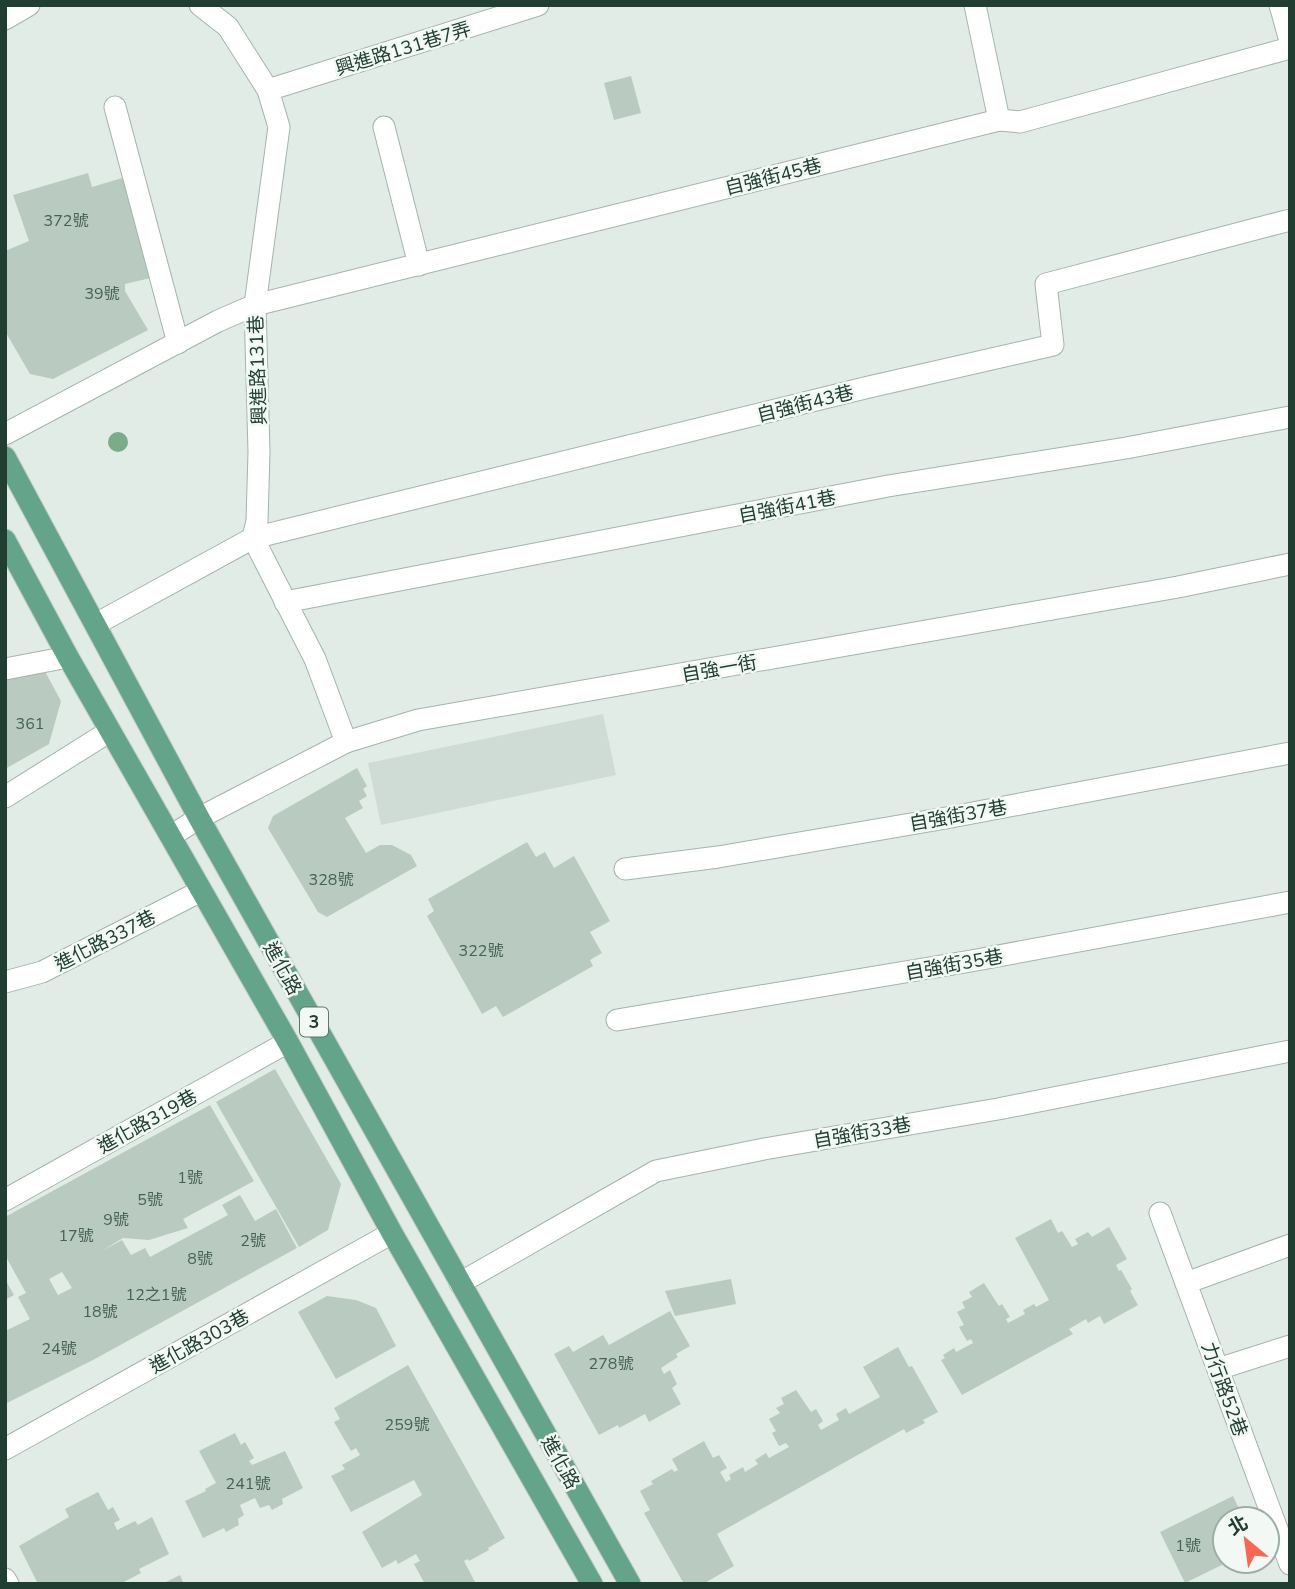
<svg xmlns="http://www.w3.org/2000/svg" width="1295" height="1589" font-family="'Nunito Sans','Noto Sans TC',sans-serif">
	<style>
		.built { fill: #cfdcd5 }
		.building { fill: #b9cac1; fill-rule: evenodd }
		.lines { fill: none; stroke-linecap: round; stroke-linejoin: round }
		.minor-casing { stroke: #a3b4ac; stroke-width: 23 }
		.major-casing { stroke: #c1c9c6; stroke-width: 23 }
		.minor { stroke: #fff; stroke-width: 21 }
		.major { stroke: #63a48b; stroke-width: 21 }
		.tree { fill: #7bac89 }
		.labels { text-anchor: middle; stroke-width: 5; stroke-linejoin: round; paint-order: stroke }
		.number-label { font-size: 16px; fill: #466156 }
		.shield { fill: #f2f9f4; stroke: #5f766c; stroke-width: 2 }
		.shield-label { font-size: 18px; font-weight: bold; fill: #203e32 }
		.street-label { font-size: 19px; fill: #203e32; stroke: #f2f9f4 }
	</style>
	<rect width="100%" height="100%" fill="#e1ece6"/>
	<path class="built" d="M 603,714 L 616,775 L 381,825 L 368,763 Z"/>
	<g class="building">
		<path d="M 631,76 L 641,113 L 614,120 L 604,83 Z"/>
		<path d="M 88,173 L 92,187 L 122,178 L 155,277 L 125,284 L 125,291 L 148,330 L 53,379 L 30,374 L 5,331 L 5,251 L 29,241 L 13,195 Z"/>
		<path d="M 42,666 L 61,701 L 49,744 L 5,769 L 5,676 Z"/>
		<path d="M 357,768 L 367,786 L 363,789 L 367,796 L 359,801 L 363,808 L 345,818 L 366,853 L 380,845 L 392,845 L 411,855 L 417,866 L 327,917 L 318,912 L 268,828 L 273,816 Z"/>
		<path d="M 527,842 L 536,857 L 545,852 L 554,868 L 574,856 L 610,921 L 590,932 L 602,953 L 590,960 L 593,966 L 503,1017 L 496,1006 L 482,1014 L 427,916 L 434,911 L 428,899 Z"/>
		<path d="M 275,1069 L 341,1184 L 328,1230 L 299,1247 L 216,1102 Z"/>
		<path d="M 210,1105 L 254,1181 L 183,1219 L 188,1228 L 149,1240 L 123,1238 L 102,1251 L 122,1240 L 131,1255 L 145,1248 L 150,1257 L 228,1215 L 222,1205 L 240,1195 L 255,1221 L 276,1209 L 297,1248 L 93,1360 L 5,1404 L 5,1331 L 30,1319 L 18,1297 L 26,1293 L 5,1255 L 5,1217 ZM 62,1272 L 72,1288 L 58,1295 L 49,1279 Z"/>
		<path d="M 1051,1219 L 1058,1233 L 1062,1231 L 1072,1247 L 1078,1244 L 1075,1239 L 1088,1232 L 1092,1237 L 1109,1227 L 1127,1259 L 1116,1265 L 1119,1271 L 1121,1270 L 1132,1289 L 1130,1291 L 1138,1305 L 1104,1324 L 1100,1316 L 1088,1323 L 1086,1319 L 1069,1329 L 1073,1334 L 962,1395 L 941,1360 L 945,1358 L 943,1355 L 954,1348 L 956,1352 L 973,1343 L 971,1339 L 967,1341 L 959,1327 L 964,1325 L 957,1312 L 965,1308 L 962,1302 L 972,1297 L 969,1292 L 984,1283 L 999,1306 L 1002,1304 L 1010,1317 L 1006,1319 L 1008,1323 L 1025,1314 L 1023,1310 L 1034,1304 L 1036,1307 L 1049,1300 L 1015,1238 Z"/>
		<path d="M 5,1279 L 14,1295 L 5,1300 Z"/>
		<path d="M 731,1279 L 736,1304 L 675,1316 L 665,1291 Z"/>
		<path d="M 327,1296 L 356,1300 L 376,1308 L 396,1346 L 336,1379 L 298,1312 Z"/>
		<path d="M 670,1311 L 690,1346 L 676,1354 L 678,1357 L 661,1368 L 664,1374 L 670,1370 L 677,1384 L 672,1388 L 681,1404 L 649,1422 L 645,1414 L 619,1428 L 618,1425 L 599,1435 L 554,1354 L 569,1346 L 573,1352 L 603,1335 L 609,1345 Z"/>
		<path d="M 898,1347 L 909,1367 L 912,1366 L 938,1412 L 923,1420 L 925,1423 L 906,1433 L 904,1429 L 717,1534 L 734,1566 L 703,1584 L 684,1584 L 644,1513 L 650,1510 L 640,1491 L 653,1484 L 651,1481 L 672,1469 L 674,1472 L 678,1470 L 672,1459 L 704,1441 L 713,1458 L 719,1455 L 727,1468 L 720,1472 L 726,1482 L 731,1479 L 729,1475 L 743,1467 L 745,1472 L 758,1464 L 755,1460 L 766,1453 L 769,1458 L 789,1447 L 786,1443 L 779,1446 L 772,1433 L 776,1431 L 769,1419 L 780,1413 L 776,1408 L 784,1404 L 781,1398 L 796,1390 L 811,1412 L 816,1409 L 823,1421 L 818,1425 L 821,1430 L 839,1420 L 836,1414 L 846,1408 L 849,1414 L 880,1397 L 863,1367 Z"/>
		<path d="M 408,1365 L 505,1538 L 488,1548 L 489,1550 L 469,1561 L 468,1559 L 464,1561 L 476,1584 L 425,1584 L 414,1564 L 420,1561 L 416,1554 L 398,1564 L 396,1560 L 382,1568 L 362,1532 L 422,1495 L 414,1480 L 351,1512 L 331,1476 L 345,1469 L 342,1465 L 360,1455 L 356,1448 L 351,1451 L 334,1422 L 340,1419 L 334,1408 Z"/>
		<path d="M 235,1433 L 241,1445 L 245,1442 L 254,1458 L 249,1461 L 252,1465 L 285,1451 L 303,1488 L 282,1499 L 283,1504 L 272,1510 L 269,1505 L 260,1508 L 255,1498 L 240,1505 L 244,1515 L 238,1519 L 239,1525 L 226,1532 L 224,1528 L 203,1538 L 185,1501 L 206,1491 L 205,1489 L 216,1483 L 199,1451 Z"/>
		<path d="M 98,1492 L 108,1510 L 113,1507 L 120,1520 L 114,1523 L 117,1530 L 135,1521 L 138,1525 L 152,1517 L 169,1554 L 139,1569 L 141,1573 L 120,1584 L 38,1584 L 19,1546 L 69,1517 L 65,1509 Z"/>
		<path d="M 1233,1496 L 1244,1519 L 1225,1519 L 1225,1561 L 1230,1561 L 1185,1583 L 1160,1532 Z"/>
		<path d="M 180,1575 L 184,1584 L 162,1584 Z"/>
	</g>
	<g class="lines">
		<defs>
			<g id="minor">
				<path d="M 200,5 L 228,27 L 268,90 L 279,127 L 255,305 L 259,452 L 257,521 L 253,538 L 315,659 L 346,742"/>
				<path d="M 975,5 L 999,120"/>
				<path d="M 1280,5 L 1290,41"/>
				<path d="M 5,19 L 29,5"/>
				<path d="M 268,90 L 538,5"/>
				<path d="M 115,107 L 178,343"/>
				<path d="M 384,127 L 419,265"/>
				<path d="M 5,434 L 218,321 L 255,305 L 999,120 L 1020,122 L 1290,48"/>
				<path d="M 285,602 L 888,486 L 1126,448 L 1290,417"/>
				<path d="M 96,624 L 253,538 L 869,387 L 1053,345 L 1046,284 L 1290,220"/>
				<path d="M 5,669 L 68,657"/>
				<path d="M 5,797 L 110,731"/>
				<path d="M 171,836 L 199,818 L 346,742 L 418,720 L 1178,587 L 1290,564"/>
				<path d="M 625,869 L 718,857 L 946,818 L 1290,753"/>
				<path d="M 5,982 L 42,972 L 201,891"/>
				<path d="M 617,1020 L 971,961 L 1290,902"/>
				<path d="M 5,1200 L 288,1042"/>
				<path d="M 1160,1213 L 1290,1564"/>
				<path d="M 460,1283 L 656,1171 L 764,1149 L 998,1109 L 1290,1051"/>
				<path d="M 1186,1283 L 1290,1245"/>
				<path d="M 1218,1369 L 1290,1346"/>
				<path d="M 5,1449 L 392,1233"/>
				<path d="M 5,1579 L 8,1584"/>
			</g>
			<g id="major">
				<path d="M 5,457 L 199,818 L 630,1584"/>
				<path d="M 5,540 L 68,657 L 288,1042 L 392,1233 L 592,1584"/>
			</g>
		</defs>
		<use href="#minor" class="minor-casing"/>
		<use href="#major" class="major-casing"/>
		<use href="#minor" class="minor"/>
		<use href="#major" class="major"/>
	</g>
	<circle class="tree" cx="118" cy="442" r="10"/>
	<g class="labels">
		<g class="number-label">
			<text x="66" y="226">372號</text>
			<text x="102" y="299">39號</text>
			<text x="30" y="729">361</text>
			<text x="331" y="885">328號</text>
			<text x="481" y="956">322號</text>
			<text x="190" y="1183">1號</text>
			<text x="150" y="1205">5號</text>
			<text x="116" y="1225">9號</text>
			<text x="76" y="1241">17號</text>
			<text x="253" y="1246">2號</text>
			<text x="200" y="1264">8號</text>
			<text x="156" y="1300">12之1號</text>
			<text x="100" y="1317">18號</text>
			<text x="59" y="1354">24號</text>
			<text x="611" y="1369">278號</text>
			<text x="407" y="1430">259號</text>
			<text x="248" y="1489">241號</text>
			<text x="1188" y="1551">1號</text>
		</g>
		<rect class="shield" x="300" y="1007.5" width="28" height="29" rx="5"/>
		<g class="shield-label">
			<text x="314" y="1028">3</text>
		</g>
		<g class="street-label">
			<text transform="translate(403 48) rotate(-17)" y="7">興進路131巷7弄</text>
			<text transform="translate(773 176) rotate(-14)" y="7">自強街45巷</text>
			<text transform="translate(257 370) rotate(-92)" y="7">興進路131巷</text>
			<text transform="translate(805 403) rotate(-14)" y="7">自強街43巷</text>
			<text transform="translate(787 506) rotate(-11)" y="7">自強街41巷</text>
			<text transform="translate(719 668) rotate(-10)" y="7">自強一街</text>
			<text transform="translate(958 815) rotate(-10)" y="7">自強街37巷</text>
			<text transform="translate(105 940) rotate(-27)" y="7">進化路337巷</text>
			<text transform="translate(954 964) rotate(-10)" y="7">自強街35巷</text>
			<text transform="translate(283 968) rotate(61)" y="7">進化路</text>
			<text transform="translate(147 1121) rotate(-29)" y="7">進化路319巷</text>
			<text transform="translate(862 1132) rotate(-10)" y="7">自強街33巷</text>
			<text transform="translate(199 1341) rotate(-29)" y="7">進化路303巷</text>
			<text transform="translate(1225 1389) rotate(70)" y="7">力行路52巷</text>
			<text transform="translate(561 1462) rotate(61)" y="7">進化路</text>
		</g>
	</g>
	<rect width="1295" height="1589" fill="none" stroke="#203e32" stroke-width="14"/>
	<g transform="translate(1246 1540) rotate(331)"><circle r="33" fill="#f2f9f4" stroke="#9eaea6" stroke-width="2"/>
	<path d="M0-5L12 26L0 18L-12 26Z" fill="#f96652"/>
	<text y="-10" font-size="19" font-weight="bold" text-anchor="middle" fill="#203e32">北</text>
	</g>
</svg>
